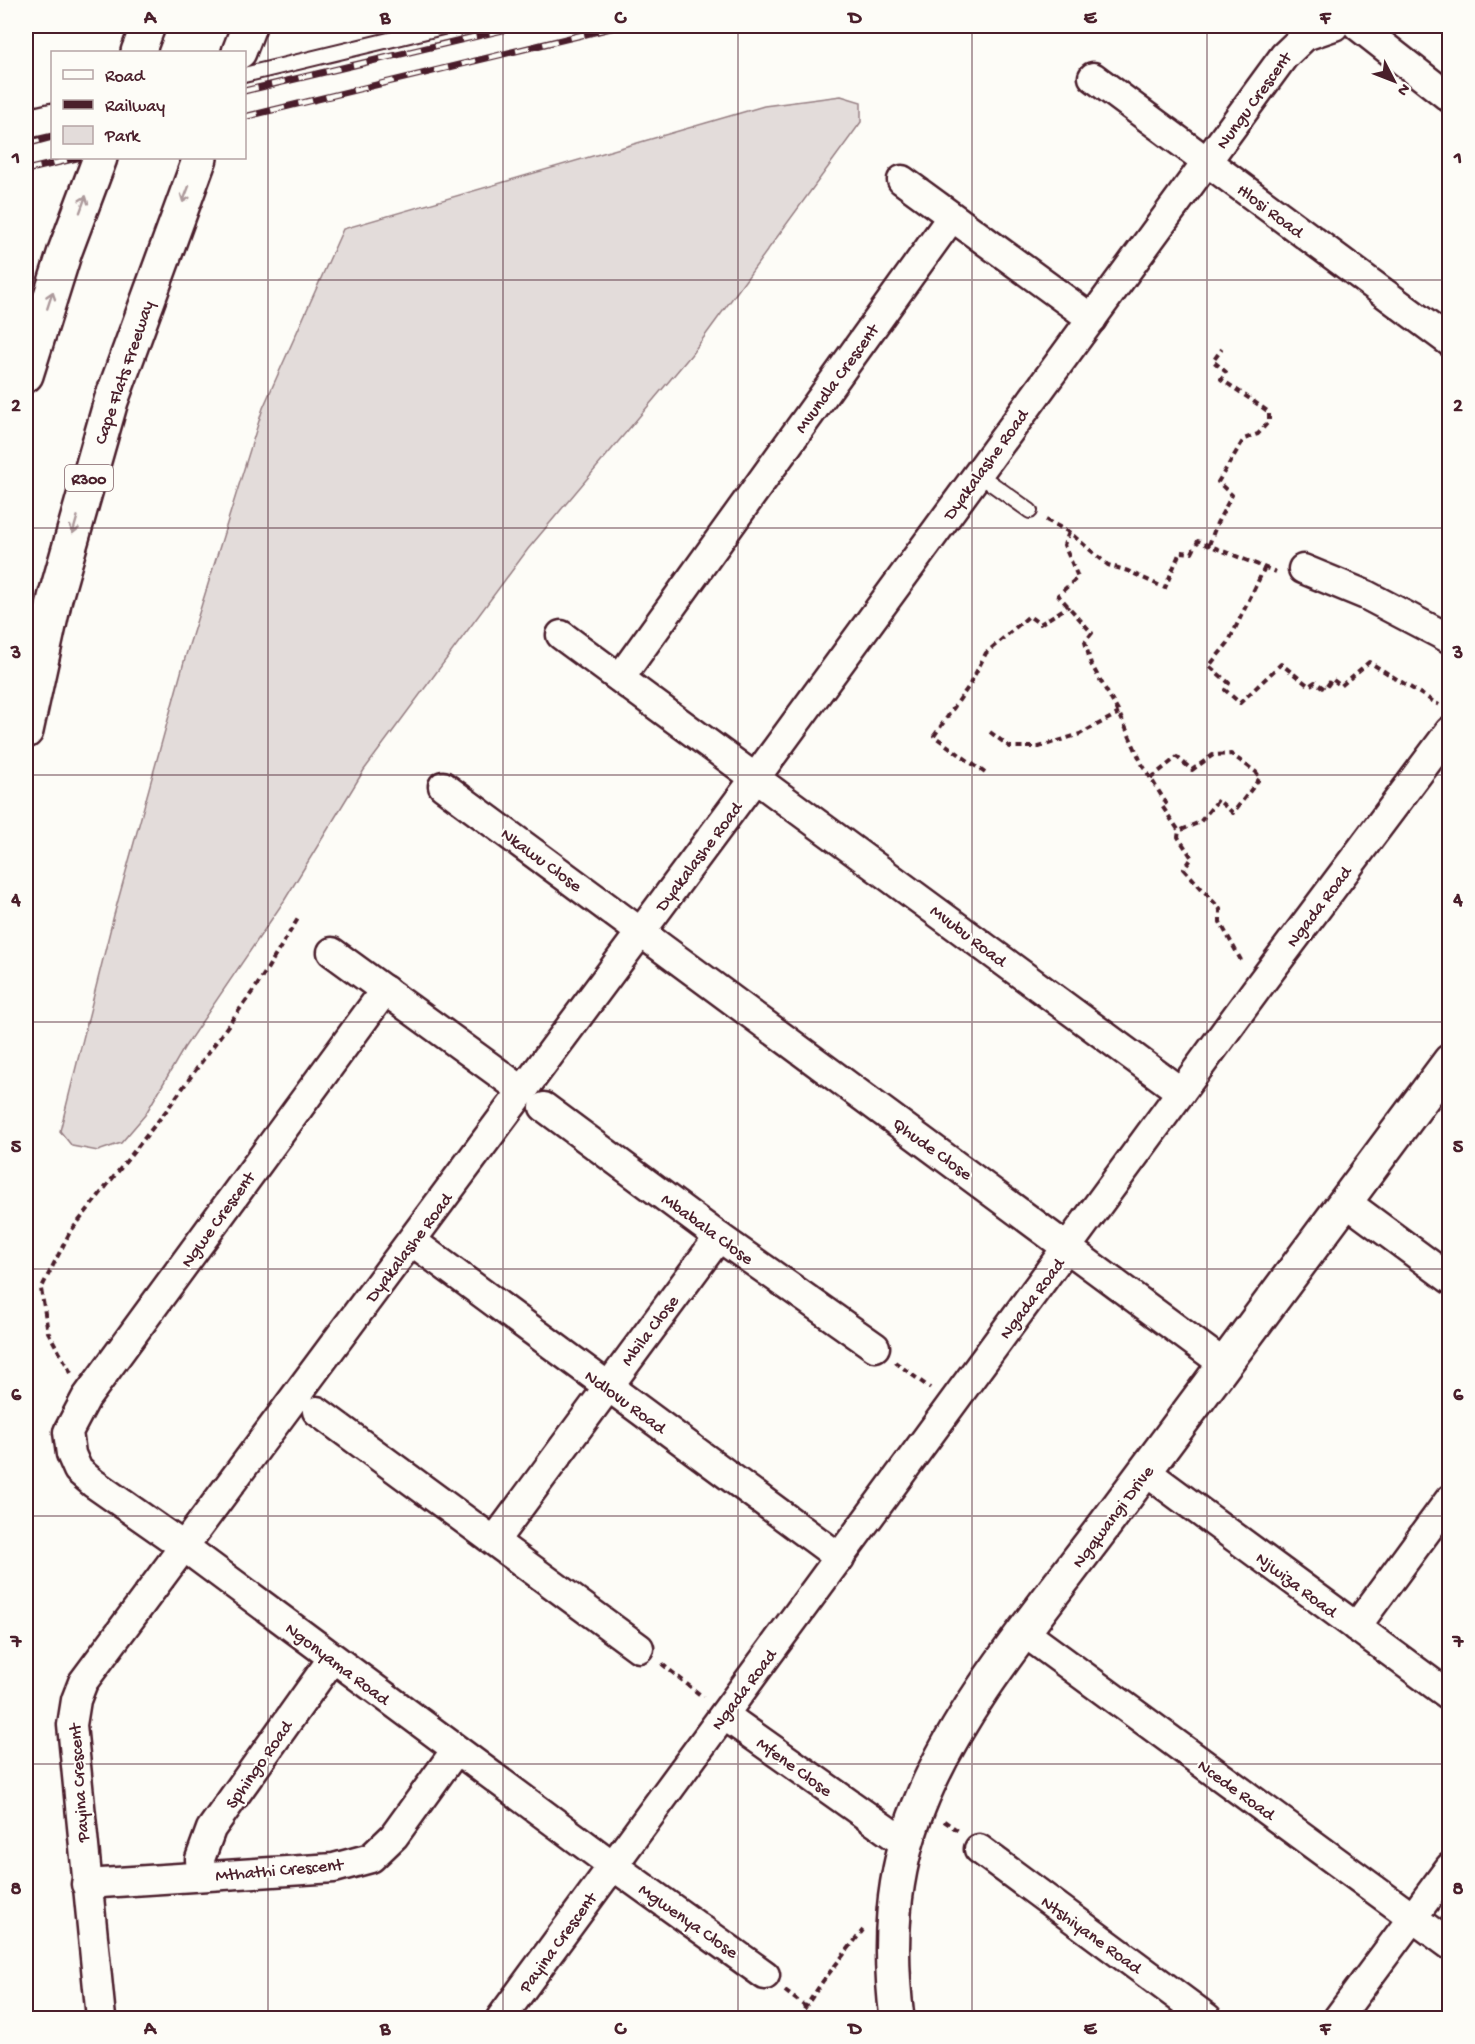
<svg xmlns="http://www.w3.org/2000/svg" width="1475" height="2044" font-family="'Gochi Hand',sans-serif">
	<style>
		.green { fill: #e3dcda; stroke: #967e82; stroke-width: 1.5 }
		.lines { fill: none; stroke-linecap: round; stroke-linejoin: round }
		.service-casing { stroke: #4a1f2b; stroke-width: 18 }
		.minor-casing { stroke: #4a1f2b; stroke-width: 33 }
		.tertiary-casing { stroke: #4a1f2b; stroke-width: 38 }
		.motorway-casing { stroke: #4a1f2b; stroke-width: 38 }
		.path { stroke: #4a1f2b; stroke-width: 4; stroke-dasharray: 6 4.5; stroke-linecap: butt }
		.service { stroke: #fdfcf7; stroke-width: 14 }
		.minor { stroke: #fdfcf7; stroke-width: 28 }
		.tertiary { stroke: #fdfcf7; stroke-width: 33 }
		.motorway { stroke: #fdfcf7; stroke-width: 33 }
		.rail-casing { stroke: #4a1f2b; stroke-width: 7 }
		.rail { stroke: #fdfcf7; stroke-width: 4.5; stroke-dasharray: 14; stroke-linecap: butt }
		.oneway { stroke: #ac999b }
		.grid { fill: none; stroke: #4a1f2b; stroke-width: 1.5; stroke-opacity: 0.55 }
		.labels { text-anchor: middle; stroke-width: 4.5; stroke-linejoin: round; paint-order: stroke }
		.shield { fill: #fdfcf7; stroke: #806168; stroke-width: 1.5 }
		.shield-label { font-size: 16px; font-weight: bold; fill: #4a1f2b }
		.street-label { font-size: 18px; fill: #4a1f2b; stroke: #fdfcf7 }
		.neatline { fill: none; stroke: #4a1f2b; stroke-width: 2 }
		.grid-label { font-size: 20px; text-anchor: middle; font-weight: bold; fill: #4a1f2b }
	</style>
	<rect width="100%" height="100%" fill="#fdfcf7"/>
	<filter id="ink" filterUnits="userSpaceOnUse"><feTurbulence type="fractalNoise" baseFrequency=".0167" numOctaves="2"/><feDisplacementMap in="SourceGraphic" scale="12" xChannelSelector="R" yChannelSelector="G"/><feConvolveMatrix kernelMatrix="1 2 1 2 8 2 1 2 1" color-interpolation-filters="sRGB"/></filter>
	<g filter="url(#ink)">
		<path class="green" d="M 841,96 L 861,102 L 861,122 L 691,355 L 528,549 L 364,770 L 284,901 L 184,1048 L 145,1115 L 121,1143 L 98,1151 L 72,1146 L 60,1131 L 114,915 L 185,658 L 263,408 L 343,229 L 764,106 Z"/>
		<g class="lines">
			<defs>
				<g id="service">
					<path d="M 244,75 L 447,26"/>
					<path d="M 978,474 L 1030,511"/>
				</g>
				<g id="minor">
					<path d="M 1358,26 L 1450,98"/>
					<path d="M 1093,77 L 1450,342"/>
					<path d="M 26,124 L 52,118"/>
					<path d="M 902,180 L 1092,319"/>
					<path d="M 1303,569 L 1366,595 L 1450,639"/>
					<path d="M 561,635 L 1181,1092"/>
					<path d="M 620,678 L 951,218"/>
					<path d="M 443,786 L 1224,1364"/>
					<path d="M 332,952 L 523,1091"/>
					<path d="M 385,990 L 86,1398 L 68,1432 L 71,1454 L 78,1470 L 93,1483 L 183,1546 L 612,1865 L 765,1975"/>
					<path d="M 544,1107 L 719,1237 L 875,1347"/>
					<path d="M 1346,1202 L 1450,1279"/>
					<path d="M 413,1242 L 840,1558"/>
					<path d="M 317,1411 L 639,1648"/>
					<path d="M 1145,1471 L 1450,1696"/>
					<path d="M 495,1540 L 719,1237"/>
					<path d="M 1356,1627 L 1450,1499"/>
					<path d="M 1025,1633 L 1450,1945"/>
					<path d="M 724,1715 L 906,1844"/>
					<path d="M 979,1849 L 1207,2018"/>
					<path d="M 201,1876 L 200,1859 L 211,1829 L 332,1659"/>
					<path d="M 86,1884 L 334,1868 L 371,1858 L 394,1836 L 456,1750"/>
					<path d="M 101,2018 L 72,1725 L 76,1700 L 83,1682 L 756,777 L 1284,56 L 1305,36 L 1334,26"/>
					<path d="M 501,2018 L 1261,983 L 1450,731"/>
					<path d="M 1338,2018 L 1450,1867"/>
				</g>
				<path id="tertiary" d="M 897,2018 C 888,1946 891,1875 919,1806 C 960,1703 1044,1607 1110,1518 C 1223,1366 1337,1214 1450,1061"/>
				<g id="motorway">
					<path d="M 138,52 L 148,26"/>
					<path d="M 239,52 L 249,26"/>
					<path d="M 26,375 L 65,251 L 100,158"/>
					<path d="M 26,731 L 55,598 L 111,401 L 200,158"/>
				</g>
			</defs>
			<use href="#service" class="service-casing"/>
			<use href="#minor" class="minor-casing"/>
			<use href="#tertiary" class="tertiary-casing"/>
			<use href="#motorway" class="motorway-casing"/>
			<g class="path">
				<path d="M 1046,520 L 1069,532 L 1108,565 L 1128,571 L 1165,588 L 1180,552 L 1192,553 L 1198,541 L 1276,572"/>
				<path d="M 1069,532 L 1064,545 L 1078,577 L 1058,595 L 1092,633 L 1085,642 L 1091,664 L 1119,713 L 1142,764 L 1166,803 L 1162,806 L 1179,831 L 1178,837 L 1192,858 L 1184,869 L 1220,909 L 1220,922 L 1242,962"/>
				<path d="M 1209,545 L 1217,523 L 1232,495 L 1218,482 L 1244,439 L 1258,434 L 1269,421 L 1269,412 L 1221,379 L 1226,372 L 1213,361 L 1222,349"/>
				<path d="M 1265,567 L 1228,643 L 1209,666 L 1229,683 L 1225,690 L 1240,703 L 1281,664 L 1309,686 L 1315,682 L 1325,689 L 1332,679 L 1341,686 L 1369,662 L 1439,705"/>
				<path d="M 990,732 L 1010,747 L 1039,747 L 1080,734 L 1119,713"/>
				<path d="M 985,773 L 934,736 L 969,686 L 986,653 L 1029,616 L 1040,624 L 1069,606"/>
				<path d="M 1151,778 L 1177,757 L 1192,770 L 1213,755 L 1231,754 L 1256,772 L 1260,778 L 1233,813 L 1218,800 L 1200,822 L 1179,831"/>
				<path d="M 895,1362 L 930,1388"/>
				<path d="M 71,1373 L 48,1332 L 41,1289 L 70,1232 L 166,1111 L 258,984 L 299,917"/>
				<path d="M 662,1664 L 703,1697"/>
				<path d="M 944,1821 L 960,1832"/>
				<path d="M 785,1991 L 806,2007"/>
				<path d="M 798,2018 L 823,1981 L 863,1930"/>
			</g>
			<use href="#service" class="service"/>
			<use href="#minor" class="minor"/>
			<use href="#tertiary" class="tertiary"/>
			<use href="#motorway" class="motorway"/>
			<defs>
				<g id="rail">
					<path d="M 244,91 L 520,26"/>
					<path d="M 244,117 L 619,26"/>
					<path d="M 26,144 L 52,137"/>
					<path d="M 26,170 L 77,158"/>
				</g>
			</defs>
			<use href="#rail" class="rail-casing"/>
			<use href="#rail" class="rail"/>
		</g>
		<defs><path id="oneway-shaft" d="M-6 0H5M1.5-3L5.5 0L1.5 3" fill="none" stroke-width="1.6" stroke-linecap="round" stroke-linejoin="round" transform="scale(1.5)"/></defs>
		<g class="oneway">
			<use href="#oneway-shaft" transform="translate(186 194) rotate(111)"/>
			<use href="#oneway-shaft" transform="translate(83 204) rotate(-70)"/>
			<use href="#oneway-shaft" transform="translate(50 300) rotate(-72)"/>
			<use href="#oneway-shaft" transform="translate(75 525) rotate(106)"/>
		</g>
	</g>
	<path class="grid" d="M 268,26 L 268,2018M 503,26 L 503,2018M 738,26 L 738,2018M 972,26 L 972,2018M 1207,26 L 1207,2018M 26,280 L 1450,280M 26,528 L 1450,528M 26,775 L 1450,775M 26,1022 L 1450,1022M 26,1269 L 1450,1269M 26,1516 L 1450,1516M 26,1764 L 1450,1764"/>
	<g class="labels">
		<rect class="shield" x="65" y="465" width="48" height="26" rx="4.5"/>
		<g class="shield-label">
			<text x="89" y="484">R300</text>
		</g>
		<g class="street-label">
			<text transform="translate(1253 100) rotate(-54)" y="6">Nungu Crescent</text>
			<text transform="translate(1271 210) rotate(37)" y="6">Hlosi Road</text>
			<text transform="translate(123 372) rotate(-71)" y="6">Cape Flats Freeway</text>
			<text transform="translate(836 378) rotate(-54)" y="6">Mvundla Crescent</text>
			<text transform="translate(985 464) rotate(-54)" y="6">Dyakalashe Road</text>
			<text transform="translate(698 856) rotate(-53)" y="6">Dyakalashe Road</text>
			<text transform="translate(542 859) rotate(36)" y="6">Nkawu Close</text>
			<text transform="translate(1318 906) rotate(-53)" y="6">Ngada Road</text>
			<text transform="translate(969 935) rotate(37)" y="6">Mvubu Road</text>
			<text transform="translate(933 1148) rotate(36)" y="6">Qhude Close</text>
			<text transform="translate(217 1219) rotate(-54)" y="6">Ngwe Crescent</text>
			<text transform="translate(708 1228) rotate(36)" y="6">Mbabala Close</text>
			<text transform="translate(408 1247) rotate(-53)" y="6">Dyakalashe Road</text>
			<text transform="translate(1031 1298) rotate(-53)" y="6">Ngada Road</text>
			<text transform="translate(649 1330) rotate(-53)" y="6">Mbila Close</text>
			<text transform="translate(626 1401) rotate(36)" y="6">Ndlovu Road</text>
			<text transform="translate(1112 1516) rotate(-53)" y="6">Ngqwangi Drive</text>
			<text transform="translate(1297 1584) rotate(37)" y="6">Njwiza Road</text>
			<text transform="translate(338 1663) rotate(37)" y="6">Ngonyama Road</text>
			<text transform="translate(743 1689) rotate(-53)" y="6">Ngada Road</text>
			<text transform="translate(258 1764) rotate(-55)" y="6">Sphingo Road</text>
			<text transform="translate(795 1766) rotate(36)" y="6">Mfene Close</text>
			<text transform="translate(78 1783) rotate(-94)" y="6">Payina Crescent</text>
			<text transform="translate(1237 1789) rotate(36)" y="6">Ncede Road</text>
			<text transform="translate(279 1869) rotate(-5)" y="6">Mthathi Crescent</text>
			<text transform="translate(689 1920) rotate(35)" y="6">Mgwenya Close</text>
			<text transform="translate(1092 1934) rotate(36)" y="6">Ntshiyane Road</text>
			<text transform="translate(557 1942) rotate(-54)" y="6">Payina Crescent</text>
		</g>
	</g>
	<rect width="1475" height="2044" fill="none" stroke="#fdfcf7" stroke-width="66"/>
	<rect x="51" y="51" width="195" height="108" fill="#fdfcf7" stroke="#b5a4a5" stroke-width="1.5"/>
	<rect x="63" y="70" width="30" height="9" fill="#fdfcf7" stroke="#b5a4a5" stroke-width="1.5"/>
	<text x="105" y="81" font-size="18" fill="#4a1f2b">Road</text>
	<rect x="63" y="100" width="30" height="9" fill="#4a1f2b" stroke="#b5a4a5" stroke-width="1.5"/>
	<text x="105" y="111" font-size="18" fill="#4a1f2b">Railway</text>
	<rect x="63" y="126" width="30" height="18" fill="#e3dcda" stroke="#b5a4a5" stroke-width="1.5"/>
	<text x="105" y="141" font-size="18" fill="#4a1f2b">Park</text>
	<g transform="translate(1394 81) rotate(132)" stroke="#fdfcf7" stroke-width="4.5" paint-order="stroke">
	<path d="M0-4.5L10 22L0 15L-10 22Z" fill="#4a1f2b"/>
	<text y="-9" font-size="16" font-weight="bold" text-anchor="middle" fill="#4a1f2b">N</text>
	</g>
	<rect x="33" y="33" width="1409" height="1978" class="neatline"/>
	<g class="grid-label">
		<text x="150" y="23">A</text>
		<text x="385" y="23">B</text>
		<text x="620" y="23">C</text>
		<text x="855" y="23">D</text>
		<text x="1090" y="23">E</text>
		<text x="1325" y="23">F</text>
		<text x="16" y="163">1</text>
		<text x="1458" y="163">1</text>
		<text x="16" y="411">2</text>
		<text x="1458" y="411">2</text>
		<text x="16" y="658">3</text>
		<text x="1458" y="658">3</text>
		<text x="16" y="905">4</text>
		<text x="1458" y="905">4</text>
		<text x="16" y="1152">5</text>
		<text x="1458" y="1152">5</text>
		<text x="16" y="1400">6</text>
		<text x="1458" y="1400">6</text>
		<text x="16" y="1647">7</text>
		<text x="1458" y="1647">7</text>
		<text x="16" y="1894">8</text>
		<text x="1458" y="1894">8</text>
		<text x="150" y="2034">A</text>
		<text x="385" y="2034">B</text>
		<text x="620" y="2034">C</text>
		<text x="855" y="2034">D</text>
		<text x="1090" y="2034">E</text>
		<text x="1325" y="2034">F</text>
	</g>
</svg>
